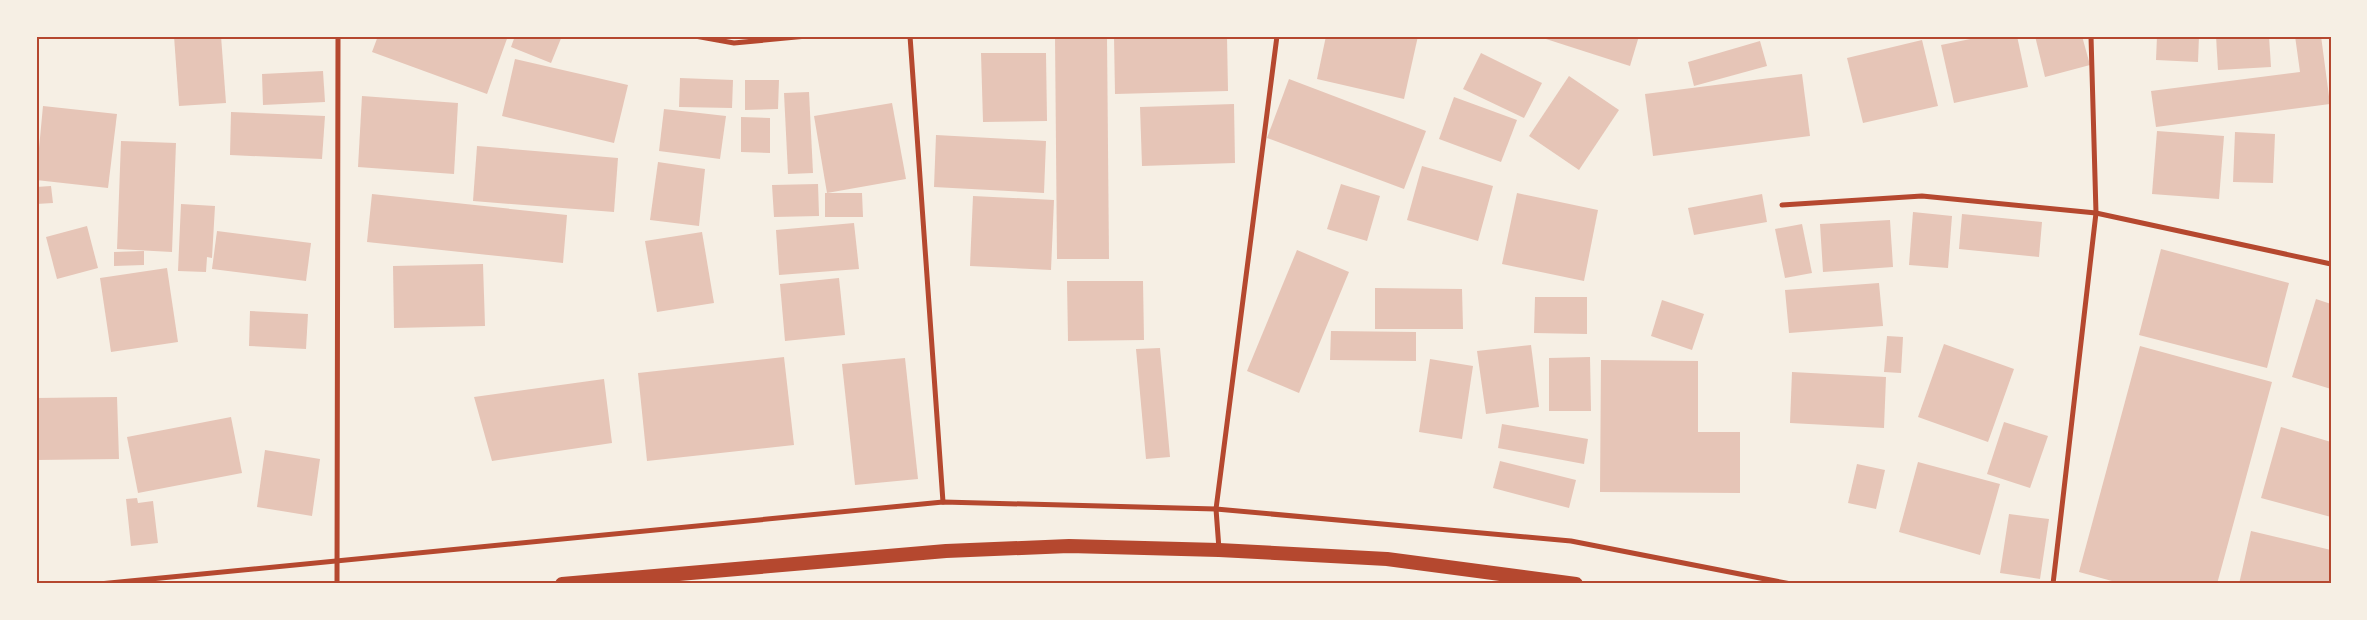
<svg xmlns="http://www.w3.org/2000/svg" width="2367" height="620" font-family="Karla,sans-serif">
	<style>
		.building { fill: #e6c5b7 }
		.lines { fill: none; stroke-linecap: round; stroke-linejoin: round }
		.minor { stroke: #b5482f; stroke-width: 5 }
		.trunk { stroke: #b5482f; stroke-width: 14 }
		.neatline { fill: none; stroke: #b5482f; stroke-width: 2 }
	</style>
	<rect width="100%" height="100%" fill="#f6efe4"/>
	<g class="building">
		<path d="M 174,36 L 221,36 L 226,103 L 179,106 Z"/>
		<path d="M 378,36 L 508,36 L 487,94 L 372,52 Z"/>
		<path d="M 515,36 L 562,36 L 551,63 L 511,47 Z"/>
		<path d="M 1055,36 L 1107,36 L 1109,259 L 1057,259 Z"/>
		<path d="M 1114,36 L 1227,36 L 1228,91 L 1115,94 Z"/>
		<path d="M 1326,36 L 1418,36 L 1404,99 L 1317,79 Z"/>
		<path d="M 1547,36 L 1639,36 L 1630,66 L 1546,39 Z"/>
		<path d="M 1985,36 L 2017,36 L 2028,87 L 1954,103 L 1941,45 Z"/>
		<path d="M 2035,36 L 2082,36 L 2090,65 L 2045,77 Z"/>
		<path d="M 2157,36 L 2199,36 L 2198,62 L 2156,60 Z"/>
		<path d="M 2216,36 L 2269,36 L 2271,67 L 2218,70 Z"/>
		<path d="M 2295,36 L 2321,36 L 2330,104 L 2156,127 L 2151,91 L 2300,72 Z"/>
		<path d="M 1922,40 L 1938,106 L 1863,123 L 1847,58 Z"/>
		<path d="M 1760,41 L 1767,66 L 1694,86 L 1688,62 Z"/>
		<path d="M 981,53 L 1046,53 L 1047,121 L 983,122 Z"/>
		<path d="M 1481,53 L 1542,83 L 1524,118 L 1463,89 Z"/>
		<path d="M 515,59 L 628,85 L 614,143 L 502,116 Z"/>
		<path d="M 323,71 L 325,102 L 263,105 L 262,74 Z"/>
		<path d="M 1802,74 L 1810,136 L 1653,156 L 1645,94 Z"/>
		<path d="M 1569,76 L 1619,110 L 1579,170 L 1529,136 Z"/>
		<path d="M 680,78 L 733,80 L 732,108 L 679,107 Z"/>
		<path d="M 1289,79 L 1426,131 L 1404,189 L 1267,138 Z"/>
		<path d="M 745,80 L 779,80 L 778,109 L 745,110 Z"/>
		<path d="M 809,92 L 813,173 L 788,174 L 784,93 Z"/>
		<path d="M 362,96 L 458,103 L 454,174 L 358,167 Z"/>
		<path d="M 1454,97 L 1517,120 L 1501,162 L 1439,139 Z"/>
		<path d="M 892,103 L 906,179 L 827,193 L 814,116 Z"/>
		<path d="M 1234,104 L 1235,163 L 1142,166 L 1140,107 Z"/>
		<path d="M 43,106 L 117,114 L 108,188 L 36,180 Z"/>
		<path d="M 664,109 L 726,116 L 720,159 L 659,151 Z"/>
		<path d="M 231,112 L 325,116 L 322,159 L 230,155 Z"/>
		<path d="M 741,117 L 770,118 L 770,153 L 741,152 Z"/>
		<path d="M 2157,131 L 2224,136 L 2219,199 L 2152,194 Z"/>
		<path d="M 2235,132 L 2275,134 L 2273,183 L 2233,182 Z"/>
		<path d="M 936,135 L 1046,141 L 1044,193 L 934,187 Z"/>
		<path d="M 121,141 L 176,143 L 172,252 L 117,249 Z"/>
		<path d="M 477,146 L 618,158 L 614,212 L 473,201 Z"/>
		<path d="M 658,162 L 705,169 L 699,226 L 650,220 Z"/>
		<path d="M 1422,166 L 1493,186 L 1478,241 L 1407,220 Z"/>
		<path d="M 818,184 L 819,216 L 774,217 L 772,185 Z"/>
		<path d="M 1341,184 L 1380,196 L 1367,241 L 1327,229 Z"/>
		<path d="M 51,186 L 53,203 L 36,204 L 36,187 Z"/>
		<path d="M 825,193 L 862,193 L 863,217 L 825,217 Z"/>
		<path d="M 1517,193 L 1598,210 L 1584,281 L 1502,264 Z"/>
		<path d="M 372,194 L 567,215 L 563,263 L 367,242 Z"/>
		<path d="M 1762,194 L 1767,222 L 1694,235 L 1688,208 Z"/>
		<path d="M 973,196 L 1054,200 L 1051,270 L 970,266 Z"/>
		<path d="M 181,204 L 215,206 L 212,258 L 207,257 L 206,272 L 178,271 Z"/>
		<path d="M 1913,212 L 1952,216 L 1948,268 L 1909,265 Z"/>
		<path d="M 1962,214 L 2042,222 L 2039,257 L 1959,249 Z"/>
		<path d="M 1890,220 L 1893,267 L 1823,272 L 1820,224 Z"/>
		<path d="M 854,223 L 859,269 L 779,275 L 776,230 Z"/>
		<path d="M 1802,224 L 1812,273 L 1785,278 L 1775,229 Z"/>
		<path d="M 87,226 L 98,268 L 57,279 L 46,237 Z"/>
		<path d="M 217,231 L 311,243 L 306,281 L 212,269 Z"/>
		<path d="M 702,232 L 714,303 L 657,312 L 645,241 Z"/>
		<path d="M 2161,249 L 2289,283 L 2267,368 L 2139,335 Z"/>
		<path d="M 1297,250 L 1349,272 L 1299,393 L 1247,371 Z"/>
		<path d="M 144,251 L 144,265 L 114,266 L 114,252 Z"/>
		<path d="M 483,264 L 485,326 L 394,328 L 393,266 Z"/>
		<path d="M 167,268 L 178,342 L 111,352 L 100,278 Z"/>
		<path d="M 839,278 L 845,335 L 785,341 L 780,284 Z"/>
		<path d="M 1067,281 L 1143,281 L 1144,340 L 1068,341 Z"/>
		<path d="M 1879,283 L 1883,326 L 1789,333 L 1785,290 Z"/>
		<path d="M 1375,288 L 1462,289 L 1463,329 L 1375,329 Z"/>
		<path d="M 1535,297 L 1587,297 L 1587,334 L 1534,333 Z"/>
		<path d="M 2316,299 L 2331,304 L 2331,389 L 2292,377 Z"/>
		<path d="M 1662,300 L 1704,314 L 1692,350 L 1651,336 Z"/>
		<path d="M 250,311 L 308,314 L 306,349 L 249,346 Z"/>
		<path d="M 1331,331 L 1416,332 L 1416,361 L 1330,360 Z"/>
		<path d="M 1887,336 L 1903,337 L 1901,373 L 1884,372 Z"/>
		<path d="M 1944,344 L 2014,369 L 1988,442 L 1918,417 Z"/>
		<path d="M 1531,345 L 1539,407 L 1486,414 L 1477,351 Z"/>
		<path d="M 2140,346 L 2272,382 L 2217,584 L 2123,584 L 2079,572 Z"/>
		<path d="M 1160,348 L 1170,457 L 1146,459 L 1136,349 Z"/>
		<path d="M 784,357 L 794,445 L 647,461 L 638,373 Z"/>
		<path d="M 1590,357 L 1591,411 L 1549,411 L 1549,358 Z"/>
		<path d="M 905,358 L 918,479 L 855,485 L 842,364 Z"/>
		<path d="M 1430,359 L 1473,366 L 1462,439 L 1419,432 Z"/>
		<path d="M 1601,360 L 1698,361 L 1698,432 L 1740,432 L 1740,493 L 1600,492 Z"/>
		<path d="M 1792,372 L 1886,377 L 1884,428 L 1790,423 Z"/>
		<path d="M 604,379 L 612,443 L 492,461 L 474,397 Z"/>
		<path d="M 117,397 L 119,459 L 36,460 L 36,398 Z"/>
		<path d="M 231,417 L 242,473 L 138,493 L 127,437 Z"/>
		<path d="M 2004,422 L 2048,436 L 2030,488 L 1987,474 Z"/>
		<path d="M 1502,424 L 1588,439 L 1584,464 L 1498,448 Z"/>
		<path d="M 2281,427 L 2331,442 L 2331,517 L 2261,498 Z"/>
		<path d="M 265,450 L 320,459 L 312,516 L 257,507 Z"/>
		<path d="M 1500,461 L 1576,480 L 1569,508 L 1493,488 Z"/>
		<path d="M 1918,462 L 2000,484 L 1980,555 L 1899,532 Z"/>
		<path d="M 1857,464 L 1885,470 L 1876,509 L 1848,503 Z"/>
		<path d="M 137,498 L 138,503 L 153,501 L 158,543 L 131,546 L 126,499 Z"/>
		<path d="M 2009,514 L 2049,519 L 2040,579 L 2000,573 Z"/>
		<path d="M 2251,531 L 2331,550 L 2331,584 L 2239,584 Z"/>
	</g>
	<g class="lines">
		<g class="minor">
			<path d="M 695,36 L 734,43 L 807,36"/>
			<path d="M 910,36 L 943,502"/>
			<path d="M 1782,205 L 1922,196 L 2096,213 L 2331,264"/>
			<path d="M 1219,549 L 1216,509 L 1277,36"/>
			<path d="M 99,584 L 943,502 L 1216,509 L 1571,541 L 1791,584"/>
			<path d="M 337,584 L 338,36"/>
			<path d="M 2053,584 L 2096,213 L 2091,36"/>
		</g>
		<path class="trunk" d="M 562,584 L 946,551 L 1069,546 L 1219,550 L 1387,559 L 1576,584"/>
	</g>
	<rect width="2367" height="620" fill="none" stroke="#f6efe4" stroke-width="75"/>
	<rect x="38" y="38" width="2292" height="544" class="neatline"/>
</svg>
